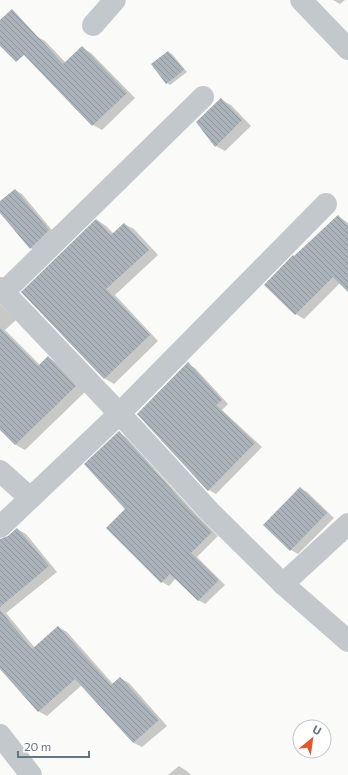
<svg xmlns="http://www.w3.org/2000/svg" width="348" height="775" font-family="Commissioner,sans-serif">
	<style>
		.shadow { fill: #0003 }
		.building { fill: url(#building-back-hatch) }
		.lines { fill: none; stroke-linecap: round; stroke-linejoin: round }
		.minor { stroke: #c3c8cc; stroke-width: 22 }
	</style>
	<defs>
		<pattern id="building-back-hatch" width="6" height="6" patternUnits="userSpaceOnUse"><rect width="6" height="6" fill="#aab3b9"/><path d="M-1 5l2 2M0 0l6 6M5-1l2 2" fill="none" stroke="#8e969c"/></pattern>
	</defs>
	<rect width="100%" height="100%" fill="#fafaf8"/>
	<g class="shadow">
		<path d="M 333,0 L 345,0 L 340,4 Z"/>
		<path d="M 36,36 L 45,41 L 66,63 L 82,48 L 91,53 L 135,98 L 102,130 L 93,125 L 22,52 Z"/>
		<path d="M 168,52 L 172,54 L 187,72 L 170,85 L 167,83 Z"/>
		<path d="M 221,100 L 231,105 L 251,126 L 225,151 L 216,146 Z"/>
		<path d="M 15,190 L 22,194 L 56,235 L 38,252 L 31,248 L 0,211 L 0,202 Z"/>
		<path d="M 338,216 L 348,223 L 348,289 L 340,283 L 304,319 L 296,314 L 265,285 Z"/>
		<path d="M 97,220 L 106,226 L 114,234 L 124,224 L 134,229 L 158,255 L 115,295 L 158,341 L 114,384 L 104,378 Z"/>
		<path d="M 0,304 L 16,320 L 5,330 L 40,365 L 48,357 L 57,363 L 85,392 L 25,450 L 16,445 L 0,428 Z"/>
		<path d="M 188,364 L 195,368 L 228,404 L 222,410 L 262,447 L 216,494 L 209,490 L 138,414 Z"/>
		<path d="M 119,433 L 126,437 L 197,515 L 218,536 L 197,557 L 225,585 L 205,604 L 198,600 L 176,578 L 169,586 L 162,582 L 126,509 Z"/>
		<path d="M 300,488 L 307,492 L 334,518 L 298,554 L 291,550 L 264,525 Z"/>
		<path d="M 17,529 L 26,534 L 57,572 L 6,613 L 35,648 L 58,627 L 67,632 L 113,684 L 120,678 L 129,683 L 167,726 L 142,747 L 134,743 L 82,685 L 47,716 L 38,711 L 0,667 L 0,540 L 4,540 Z"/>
		<path d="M 179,766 L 188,772 L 191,775 L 168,775 Z"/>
	</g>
	<g class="building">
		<path d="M 12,9 L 63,64 L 82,46 L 127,93 L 92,126 L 24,55 L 16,62 L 0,46 L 0,20 Z"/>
		<path d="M 168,51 L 184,70 L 166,84 L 151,64 Z"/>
		<path d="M 221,98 L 242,120 L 215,147 L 196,122 Z"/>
		<path d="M 15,189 L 49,230 L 30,249 L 0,213 L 0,201 Z"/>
		<path d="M 338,215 L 348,226 L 348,292 L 333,277 L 295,315 L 264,285 L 293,255 L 294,256 Z"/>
		<path d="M 96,219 L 111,235 L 124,223 L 149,250 L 106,289 L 150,335 L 104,379 L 21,292 Z"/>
		<path d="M 0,328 L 38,366 L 48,356 L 76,386 L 15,445 L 0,430 Z"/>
		<path d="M 188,362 L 222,400 L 216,405 L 255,443 L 208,491 L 137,414 Z"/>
		<path d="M 119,431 L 190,510 L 212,532 L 191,553 L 219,580 L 198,601 L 170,574 L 161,583 L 106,528 L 125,509 L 84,464 Z"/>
		<path d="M 300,487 L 327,513 L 290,551 L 263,525 Z"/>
		<path d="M 17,528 L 49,566 L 0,607 L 0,539 L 8,536 Z"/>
		<path d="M 0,610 L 32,649 L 58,626 L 111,685 L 120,677 L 159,720 L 133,743 L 75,679 L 38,712 L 0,669 Z"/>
	</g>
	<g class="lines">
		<g class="minor">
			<path d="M 301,0 L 348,49"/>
			<path d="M 93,25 L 115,0"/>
			<path d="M 0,288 L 134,429 L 210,512 L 283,584 L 348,641"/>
			<path d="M 4,292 L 203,97"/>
			<path d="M 0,471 L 30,498"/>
			<path d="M 0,527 L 119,414 L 326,204"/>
			<path d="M 283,584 L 348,524"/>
			<path d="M 0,735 L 31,775"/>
		</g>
	</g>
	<g transform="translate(312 739) rotate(29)"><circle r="19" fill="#ffffff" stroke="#c1c8cd"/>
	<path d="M0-3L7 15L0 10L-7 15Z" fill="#e4572e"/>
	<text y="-6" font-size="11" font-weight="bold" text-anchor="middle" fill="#657683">U</text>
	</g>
	<path d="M18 751v6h71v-6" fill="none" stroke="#657683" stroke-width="2"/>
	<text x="24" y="751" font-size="12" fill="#657683" stroke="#ffffff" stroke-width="3" paint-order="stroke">20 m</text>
</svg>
